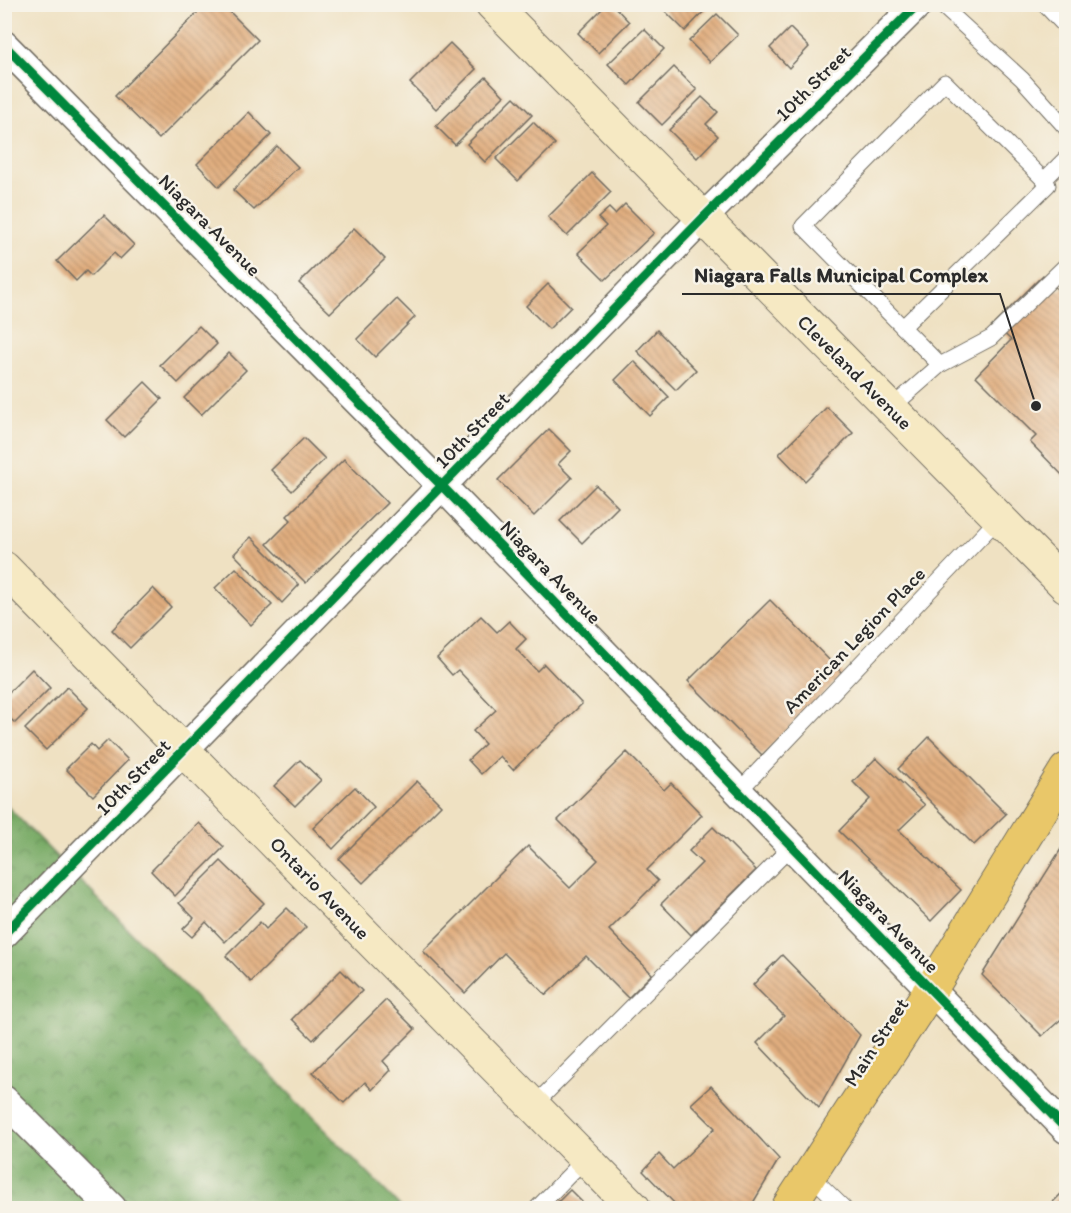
<svg xmlns="http://www.w3.org/2000/svg" width="1071" height="1213" font-family="Itim,sans-serif">
	<style>
		.forest { fill: url(#forest-crowns); stroke: #526c4a; stroke-width: 1.5 }
		.building { fill: url(#building-back-hatch) }
		.lines { fill: none; stroke-linecap: round; stroke-linejoin: round }
		.lane-casing { stroke: #706b60; stroke-width: 17 }
		.street-casing { stroke: #706b60; stroke-width: 31 }
		.secondary-casing { stroke: #706b60; stroke-width: 35 }
		.primary-casing { stroke: #706b60; stroke-width: 35 }
		.lane { stroke: #fff; stroke-width: 15 }
		.street { stroke: #fff; stroke-width: 28 }
		.secondary { stroke: #f6e9c3; stroke-width: 33 }
		.primary { stroke: #e9c769; stroke-width: 33 }
		.cycleway-casing { stroke: #f7f3e8; stroke-width: 13 }
		.cycleway { stroke: #00873e; stroke-width: 9 }
		.labels { text-anchor: middle; stroke-width: 5; stroke-linejoin: round; paint-order: stroke }
		.street-label { font-size: 20px; fill: #2b2b2b; stroke: #f7f3e8 }
		.leader { fill: none; stroke: #2b2b2b; stroke-width: 2 }
		.callout-dot { fill: #2b2b2b; stroke: #f7f3e8; stroke-width: 2 }
		.callout-label { font-size: 21px; text-anchor: middle; font-weight: bold; fill: #2b2b2b; stroke: #f7f3e8; stroke-width: 5; stroke-linejoin: round; paint-order: stroke }
	</style>
	<defs>
		<pattern id="forest-crowns" width="20" height="18" patternUnits="userSpaceOnUse" patternTransform="scale(1.5)"><rect width="20" height="18" fill="#7aac68"/><path d="M2 6a3 3 0 1 1 6 0M12 15a3 3 0 1 1 6 0" fill="none" stroke="#648c56"/></pattern>
		<pattern id="building-back-hatch" width="6" height="6" patternUnits="userSpaceOnUse" patternTransform="scale(1.5)"><rect width="6" height="6" fill="#e1ae7f"/><path d="M-1 5l2 2M0 0l6 6M5-1l2 2" fill="none" stroke="#b78e68"/></pattern>
	</defs>
	<rect width="100%" height="100%" fill="#f7f3e8"/>
	<filter id="ink" filterUnits="userSpaceOnUse"><feTurbulence type="fractalNoise" baseFrequency=".0167" numOctaves="2"/><feDisplacementMap in="SourceGraphic" scale="12" xChannelSelector="R" yChannelSelector="G"/><feConvolveMatrix kernelMatrix="1 2 1 2 8 2 1 2 1" color-interpolation-filters="sRGB"/></filter>
	<filter id="wash" filterUnits="userSpaceOnUse"><feTurbulence type="fractalNoise" baseFrequency=".008" numOctaves="4" result="noise"/><feDisplacementMap in="SourceGraphic" scale="24" xChannelSelector="R" yChannelSelector="G"/><feGaussianBlur stdDeviation="1.35" result="paint"/><feColorMatrix in="noise" values="0 0 0 0 0 0 0 0 0 0 0 0 0 0 0 0 0 1.4 0 .05"/><feComposite in="paint" operator="in"/></filter>
	<g filter="url(#wash)">
		<rect width="100%" height="100%" fill="#efe1c2"/>
		<path class="forest" d="M 5,804 L 402,1208 L 5,1208 Z"/>
		<g id="blocks">
			<g class="building">
				<path d="M 206,4 L 222,4 L 258,40 L 159,139 L 115,96 Z"/>
				<path d="M 607,4 L 612,4 L 629,22 L 598,53 L 578,33 Z"/>
				<path d="M 667,4 L 711,4 L 685,31 L 663,9 Z"/>
				<path d="M 717,14 L 738,35 L 710,62 L 689,41 Z"/>
				<path d="M 790,28 L 809,47 L 789,68 L 770,48 Z"/>
				<path d="M 644,29 L 664,49 L 629,85 L 608,64 Z"/>
				<path d="M 450,43 L 476,69 L 436,109 L 410,83 Z"/>
				<path d="M 674,67 L 697,90 L 662,125 L 639,102 Z"/>
				<path d="M 486,77 L 504,96 L 455,145 L 436,126 Z"/>
				<path d="M 514,97 L 532,115 L 485,162 L 467,144 Z"/>
				<path d="M 702,97 L 718,112 L 706,124 L 718,136 L 697,158 L 669,130 Z"/>
				<path d="M 249,112 L 271,135 L 219,187 L 197,164 Z"/>
				<path d="M 533,122 L 555,144 L 518,181 L 496,159 Z"/>
				<path d="M 277,146 L 298,167 L 254,210 L 233,190 Z"/>
				<path d="M 592,173 L 611,192 L 567,236 L 548,217 Z"/>
				<path d="M 625,204 L 654,233 L 605,280 L 578,253 L 606,226 L 598,218 L 609,208 L 615,214 Z"/>
				<path d="M 104,215 L 134,245 L 120,259 L 114,253 L 91,276 L 86,271 L 76,281 L 57,261 Z"/>
				<path d="M 354,228 L 385,259 L 330,313 L 299,283 Z"/>
				<path d="M 1043,275 L 1059,291 L 1066,284 L 1066,479 L 1030,442 L 1036,436 L 976,376 L 1011,340 L 994,324 Z"/>
				<path d="M 548,284 L 571,307 L 549,329 L 526,306 Z"/>
				<path d="M 397,299 L 415,317 L 375,357 L 357,339 Z"/>
				<path d="M 199,326 L 217,344 L 178,383 L 160,365 Z"/>
				<path d="M 657,330 L 696,370 L 676,390 L 637,351 Z"/>
				<path d="M 229,353 L 246,370 L 201,415 L 184,398 Z"/>
				<path d="M 634,361 L 669,397 L 650,416 L 615,380 Z"/>
				<path d="M 145,382 L 162,399 L 124,437 L 107,420 Z"/>
				<path d="M 827,407 L 853,433 L 805,481 L 779,454 Z"/>
				<path d="M 549,429 L 571,451 L 558,464 L 572,478 L 534,516 L 498,480 Z"/>
				<path d="M 304,438 L 325,459 L 292,491 L 271,470 Z"/>
				<path d="M 344,459 L 387,503 L 306,583 L 267,544 L 291,520 L 287,516 Z"/>
				<path d="M 596,485 L 618,507 L 582,543 L 560,521 Z"/>
				<path d="M 251,537 L 299,585 L 282,603 L 234,554 Z"/>
				<path d="M 236,568 L 272,605 L 251,625 L 215,588 Z"/>
				<path d="M 153,588 L 171,607 L 130,648 L 112,630 Z"/>
				<path d="M 770,600 L 843,674 L 762,755 L 688,681 Z"/>
				<path d="M 481,616 L 497,632 L 509,621 L 526,639 L 516,649 L 537,671 L 544,664 L 582,704 L 513,770 L 500,756 L 481,774 L 468,760 L 485,744 L 473,731 L 496,710 L 458,670 L 452,675 L 437,658 Z"/>
				<path d="M 32,669 L 50,688 L 15,723 L 4,713 L 4,697 Z"/>
				<path d="M 67,687 L 88,708 L 46,750 L 25,729 Z"/>
				<path d="M 929,737 L 1006,814 L 974,845 L 898,769 Z"/>
				<path d="M 108,740 L 128,760 L 93,796 L 66,769 L 91,744 L 97,751 Z"/>
				<path d="M 627,752 L 664,790 L 671,783 L 702,815 L 647,870 L 658,881 L 609,930 L 652,974 L 628,998 L 586,956 L 546,995 L 504,953 L 465,993 L 423,951 L 528,846 L 570,888 L 598,860 L 558,820 Z"/>
				<path d="M 876,758 L 925,805 L 899,830 L 961,890 L 931,921 L 839,831 L 870,799 L 853,782 Z"/>
				<path d="M 300,760 L 321,780 L 295,806 L 274,786 Z"/>
				<path d="M 417,781 L 441,805 L 363,883 L 339,859 Z"/>
				<path d="M 355,787 L 374,807 L 333,849 L 313,828 Z"/>
				<path d="M 199,823 L 224,847 L 175,896 L 151,871 Z"/>
				<path d="M 713,827 L 756,870 L 691,935 L 661,904 L 702,863 L 689,851 Z"/>
				<path d="M 1066,841 L 1066,1015 L 1042,1036 L 982,975 Z"/>
				<path d="M 221,861 L 264,903 L 225,942 L 206,922 L 192,937 L 183,929 L 194,918 L 179,903 Z"/>
				<path d="M 287,908 L 306,927 L 251,982 L 226,956 L 260,922 L 266,929 Z"/>
				<path d="M 782,955 L 860,1035 L 819,1108 L 757,1043 L 784,1016 L 753,985 Z"/>
				<path d="M 341,970 L 362,991 L 313,1040 L 292,1019 Z"/>
				<path d="M 386,1000 L 415,1029 L 383,1061 L 391,1070 L 372,1090 L 365,1082 L 344,1103 L 313,1072 Z"/>
				<path d="M 711,1086 L 779,1159 L 750,1208 L 679,1208 L 643,1171 L 659,1154 L 673,1169 L 715,1128 L 691,1104 Z"/>
				<path d="M 570,1190 L 588,1208 L 552,1208 Z"/>
				<path d="M 1063,1192 L 1066,1196 L 1066,1208 L 1047,1208 Z"/>
			</g>
		</g>
	</g>
	<g filter="url(#ink)">
		<use href="#blocks" fill-opacity="0" stroke="#706b60" stroke-width="1.5"/>
		<g class="lines">
			<defs>
				<g id="lane">
					<path d="M 940,4 L 1022,79 L 1066,128"/>
					<path d="M 1044,4 L 1066,27"/>
					<path d="M 903,327 L 1048,185 L 1044,180"/>
					<path d="M 940,365 L 803,226 L 945,82 L 1044,180 L 1066,158"/>
					<path d="M 891,408 L 940,365 L 991,338 L 1066,265"/>
					<path d="M 739,791 L 999,518"/>
					<path d="M 533,1106 L 792,846"/>
					<path d="M 810,1175 L 844,1208"/>
					<path d="M 537,1208 L 585,1159"/>
				</g>
				<g id="street">
					<path d="M 4,45 L 442,486 L 1066,1129"/>
					<path d="M 4,934 L 703,218 L 918,4"/>
					<path d="M 4,1100 L 112,1208"/>
				</g>
				<g id="secondary">
					<path d="M 492,4 L 1066,586"/>
					<path d="M 4,568 L 634,1208"/>
				</g>
				<path id="primary" d="M 788,1208 L 931,989 L 1066,770"/>
			</defs>
			<use href="#lane" class="lane-casing"/>
			<use href="#street" class="street-casing"/>
			<use href="#secondary" class="secondary-casing"/>
			<use href="#primary" class="primary-casing"/>
			<use href="#lane" class="lane"/>
			<use href="#street" class="street"/>
			<use href="#secondary" class="secondary"/>
			<use href="#primary" class="primary"/>
			<defs>
				<g id="cycleway">
					<path d="M 4,45 L 442,486 L 1066,1129"/>
					<path d="M 4,934 L 703,218 L 918,4"/>
				</g>
			</defs>
			<use href="#cycleway" class="cycleway-casing"/>
			<use href="#cycleway" class="cycleway"/>
		</g>
	</g>
	<g class="labels">
		<g class="street-label">
			<text transform="translate(813 83) rotate(-45)" y="7">10th Street</text>
			<text transform="translate(210 225) rotate(45)" y="7">Niagara Avenue</text>
			<text transform="translate(855 372) rotate(45)" y="7">Cleveland Avenue</text>
			<text transform="translate(472 430) rotate(-46)" y="7">10th Street</text>
			<text transform="translate(551 572) rotate(46)" y="7">Niagara Avenue</text>
			<text transform="translate(854 640) rotate(-46)" y="7">American Legion Place</text>
			<text transform="translate(133 777) rotate(-46)" y="7">10th Street</text>
			<text transform="translate(320 888) rotate(46)" y="7">Ontario Avenue</text>
			<text transform="translate(889 921) rotate(46)" y="7">Niagara Avenue</text>
			<text transform="translate(876 1042) rotate(-57)" y="7">Main Street</text>
		</g>
	</g>
	<path class="leader" d="M1036 406L1000 294H682"/>
	<circle class="callout-dot" cx="1036" cy="406" r="6"/>
	<g class="callout-label">
		<text x="841" y="282">Niagara Falls Municipal Complex</text>
	</g>
	<rect width="1071" height="1213" fill="none" stroke="#f7f3e8" stroke-width="24"/>
</svg>
